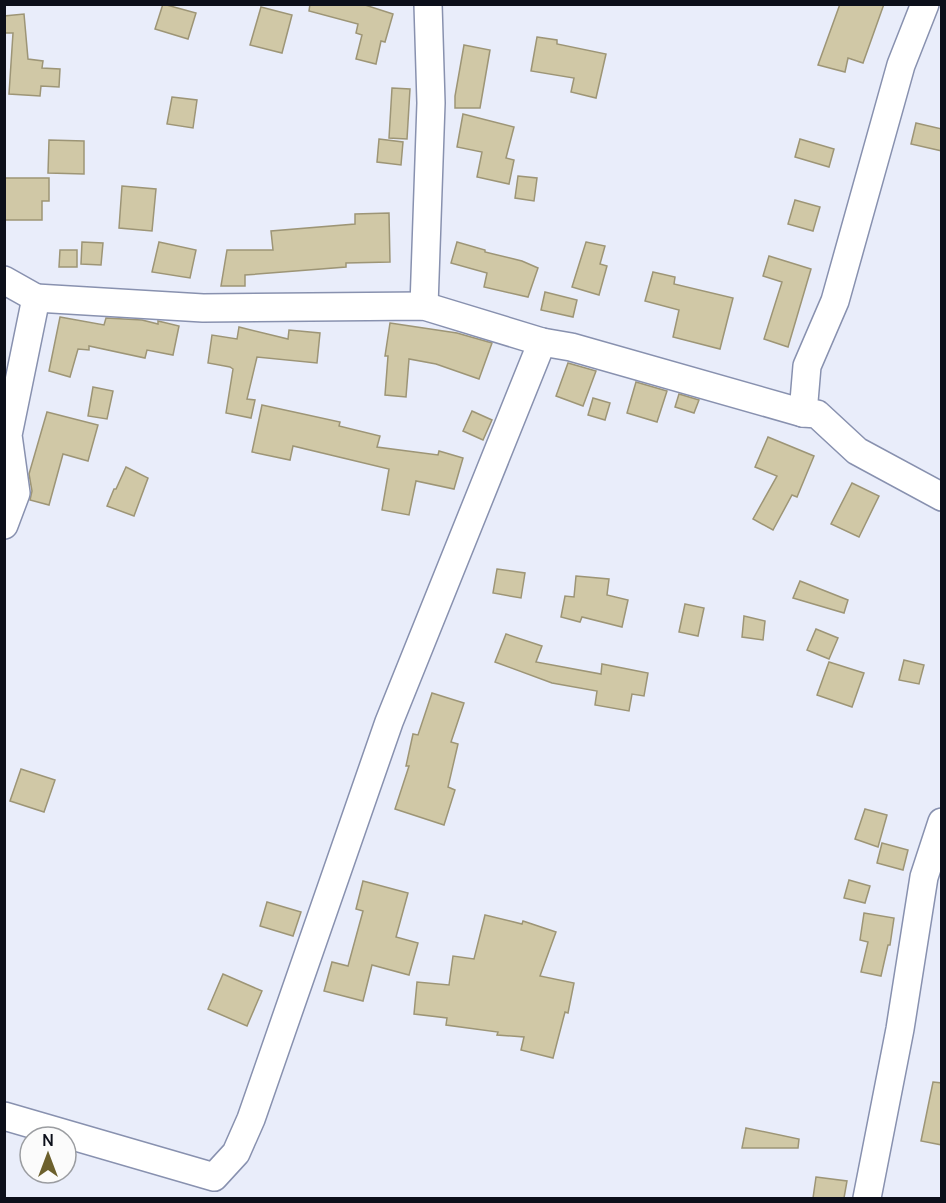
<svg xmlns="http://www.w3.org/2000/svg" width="946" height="1203" font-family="Manrope,sans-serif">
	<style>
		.building { fill: #d0c8a6; stroke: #9d9576; stroke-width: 1.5 }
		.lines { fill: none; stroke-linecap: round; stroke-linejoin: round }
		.minor-casing { stroke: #8891af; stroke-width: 30 }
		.minor { stroke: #fff; stroke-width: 27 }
	</style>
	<rect width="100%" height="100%" fill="#e9edfa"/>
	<g class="building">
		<path d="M 163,4 L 196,13 L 188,39 L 155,29 Z"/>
		<path d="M 310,4 L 362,4 L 393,14 L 385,42 L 381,41 L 376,64 L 356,59 L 362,35 L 356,33 L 358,24 L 309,11 Z"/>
		<path d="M 840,4 L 884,4 L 863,63 L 848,58 L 845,72 L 818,65 Z"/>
		<path d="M 261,7 L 292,15 L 282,53 L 250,45 Z"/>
		<path d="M 24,14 L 28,59 L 43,61 L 42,68 L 60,69 L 59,87 L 41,86 L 40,96 L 9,94 L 13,33 L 4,33 L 4,16 Z"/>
		<path d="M 537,37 L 557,40 L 557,44 L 606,54 L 596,98 L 571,92 L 574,78 L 531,71 Z"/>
		<path d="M 464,45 L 490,50 L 480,108 L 455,108 L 455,96 Z"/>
		<path d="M 392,88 L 410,89 L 407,139 L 389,138 Z"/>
		<path d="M 172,97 L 197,100 L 193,128 L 167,124 Z"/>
		<path d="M 463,114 L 514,127 L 506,158 L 514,160 L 509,184 L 477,177 L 482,152 L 457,147 Z"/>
		<path d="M 916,123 L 942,129 L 942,151 L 911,144 Z"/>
		<path d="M 379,139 L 403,142 L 401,165 L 377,162 Z"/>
		<path d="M 800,139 L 834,149 L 829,167 L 795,157 Z"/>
		<path d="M 49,140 L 84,141 L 84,174 L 48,173 Z"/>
		<path d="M 518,176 L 537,178 L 534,201 L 515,198 Z"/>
		<path d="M 4,178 L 49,178 L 49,201 L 42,201 L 42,220 L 4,220 Z"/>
		<path d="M 122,186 L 156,189 L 152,231 L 119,228 Z"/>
		<path d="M 795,200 L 820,207 L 813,231 L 788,224 Z"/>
		<path d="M 389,213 L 390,262 L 346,263 L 346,267 L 245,275 L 245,286 L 221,286 L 227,250 L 273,250 L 271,231 L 355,224 L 355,214 Z"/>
		<path d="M 82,242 L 103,243 L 101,265 L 81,264 Z"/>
		<path d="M 159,242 L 196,250 L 190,278 L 152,272 Z"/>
		<path d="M 457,242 L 485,250 L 485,252 L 522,261 L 538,268 L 528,297 L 484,287 L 487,273 L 451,263 Z"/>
		<path d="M 586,242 L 605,246 L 600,264 L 607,266 L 599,295 L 572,287 Z"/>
		<path d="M 60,250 L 77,250 L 77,267 L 59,267 Z"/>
		<path d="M 769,256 L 811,269 L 788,347 L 764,339 L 782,282 L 763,276 Z"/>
		<path d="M 653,272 L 675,277 L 674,284 L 733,298 L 720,349 L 673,337 L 679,310 L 645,301 Z"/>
		<path d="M 545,292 L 577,300 L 573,317 L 541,310 Z"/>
		<path d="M 60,317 L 104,325 L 106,318 L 142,320 L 158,324 L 158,321 L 179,326 L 173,355 L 147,350 L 145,358 L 89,346 L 89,350 L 78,349 L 70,377 L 49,371 Z"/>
		<path d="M 390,323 L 457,333 L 492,343 L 479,379 L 436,364 L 409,359 L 406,397 L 385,395 L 388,356 L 385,356 Z"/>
		<path d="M 239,327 L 288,339 L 289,330 L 320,333 L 317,363 L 257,357 L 247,399 L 255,400 L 251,418 L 226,413 L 233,369 L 230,367 L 208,363 L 212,335 L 237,339 Z"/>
		<path d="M 568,363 L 596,371 L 583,406 L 556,396 Z"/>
		<path d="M 636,382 L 667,391 L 657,422 L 627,413 Z"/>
		<path d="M 93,387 L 113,391 L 107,419 L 88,416 Z"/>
		<path d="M 679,394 L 699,400 L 694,413 L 675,407 Z"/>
		<path d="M 593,398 L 610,403 L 605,420 L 588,415 Z"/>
		<path d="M 262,405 L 340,422 L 339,426 L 380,436 L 377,447 L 438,455 L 439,451 L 463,458 L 454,489 L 416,481 L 409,515 L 382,510 L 389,469 L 293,446 L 290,460 L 252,452 Z"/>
		<path d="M 472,411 L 492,420 L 483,440 L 463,431 Z"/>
		<path d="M 47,412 L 98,425 L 88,461 L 63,454 L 49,505 L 30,500 L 32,491 L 29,474 Z"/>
		<path d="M 768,437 L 814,456 L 797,497 L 792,495 L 773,530 L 753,519 L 777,476 L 755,467 Z"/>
		<path d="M 126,467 L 148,478 L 134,516 L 107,506 L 114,489 L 116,489 Z"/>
		<path d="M 852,483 L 879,496 L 859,537 L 831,524 Z"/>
		<path d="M 497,569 L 525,573 L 521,598 L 493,593 Z"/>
		<path d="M 576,576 L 609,579 L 607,595 L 628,600 L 622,627 L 582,617 L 580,622 L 561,617 L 565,596 L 574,597 Z"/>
		<path d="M 800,581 L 848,600 L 844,613 L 793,598 Z"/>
		<path d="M 685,604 L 704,608 L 698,636 L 679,632 Z"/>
		<path d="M 744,616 L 765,621 L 763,640 L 742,637 Z"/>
		<path d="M 816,629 L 838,638 L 829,659 L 807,650 Z"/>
		<path d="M 506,634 L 542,646 L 536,662 L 601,674 L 602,664 L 648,673 L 644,696 L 632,694 L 629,711 L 595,705 L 597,691 L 552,683 L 495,662 Z"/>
		<path d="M 904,660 L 924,665 L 919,684 L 899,680 Z"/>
		<path d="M 829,662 L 864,673 L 852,707 L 817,695 Z"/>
		<path d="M 432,693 L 464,703 L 451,742 L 458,744 L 448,787 L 455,790 L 444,825 L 395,809 L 409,766 L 406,766 L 413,734 L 418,735 Z"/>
		<path d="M 21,769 L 55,780 L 44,812 L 10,801 Z"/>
		<path d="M 865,809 L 887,815 L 878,847 L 855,839 Z"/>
		<path d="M 882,843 L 908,850 L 903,870 L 877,863 Z"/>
		<path d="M 849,880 L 870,886 L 865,903 L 844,898 Z"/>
		<path d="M 363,881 L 408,893 L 396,937 L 418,943 L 409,975 L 372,965 L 363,1001 L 324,991 L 332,962 L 348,966 L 363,911 L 356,909 Z"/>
		<path d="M 267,902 L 301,912 L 293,936 L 260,926 Z"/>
		<path d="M 864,913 L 894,918 L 890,945 L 888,945 L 881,976 L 861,972 L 868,942 L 860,940 Z"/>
		<path d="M 485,915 L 522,924 L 523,921 L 556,932 L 540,976 L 574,983 L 568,1013 L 565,1012 L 553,1058 L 521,1050 L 524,1037 L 497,1035 L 498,1032 L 446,1025 L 447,1018 L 414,1014 L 417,982 L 449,985 L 453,956 L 474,959 Z"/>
		<path d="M 223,974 L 262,991 L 247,1026 L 208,1009 Z"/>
		<path d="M 933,1082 L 942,1083 L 942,1145 L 921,1141 Z"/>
		<path d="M 746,1128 L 799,1139 L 798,1148 L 742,1148 Z"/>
		<path d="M 816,1177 L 847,1181 L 844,1198 L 813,1198 Z"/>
	</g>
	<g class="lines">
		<defs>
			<g id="minor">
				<path d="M 925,4 L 901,65 L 835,301 L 807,366 L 803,413 L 817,414 L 857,451 L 942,497"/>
				<path d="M 4,280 L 36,298 L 8,435 L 16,493 L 4,525"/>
				<path d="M 36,298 L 203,308 L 424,306 L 542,342 L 571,347 L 803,413"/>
				<path d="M 424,306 L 431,103 L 428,4"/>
				<path d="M 4,1116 L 214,1177 L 236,1153 L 251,1119 L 389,722 L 542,342"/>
				<path d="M 867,1198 L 900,1029 L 924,877 L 942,822"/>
			</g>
		</defs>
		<use href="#minor" class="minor-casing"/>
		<use href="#minor" class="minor"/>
	</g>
	<rect width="946" height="1203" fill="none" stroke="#0c0f1a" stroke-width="12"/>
	<g transform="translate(48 1155)"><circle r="28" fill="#fbfbfb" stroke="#9b9da1" stroke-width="1.5"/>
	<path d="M0-4.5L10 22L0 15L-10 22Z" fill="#6c602d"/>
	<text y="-9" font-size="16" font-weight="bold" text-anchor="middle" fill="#0c0f1a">N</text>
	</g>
</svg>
